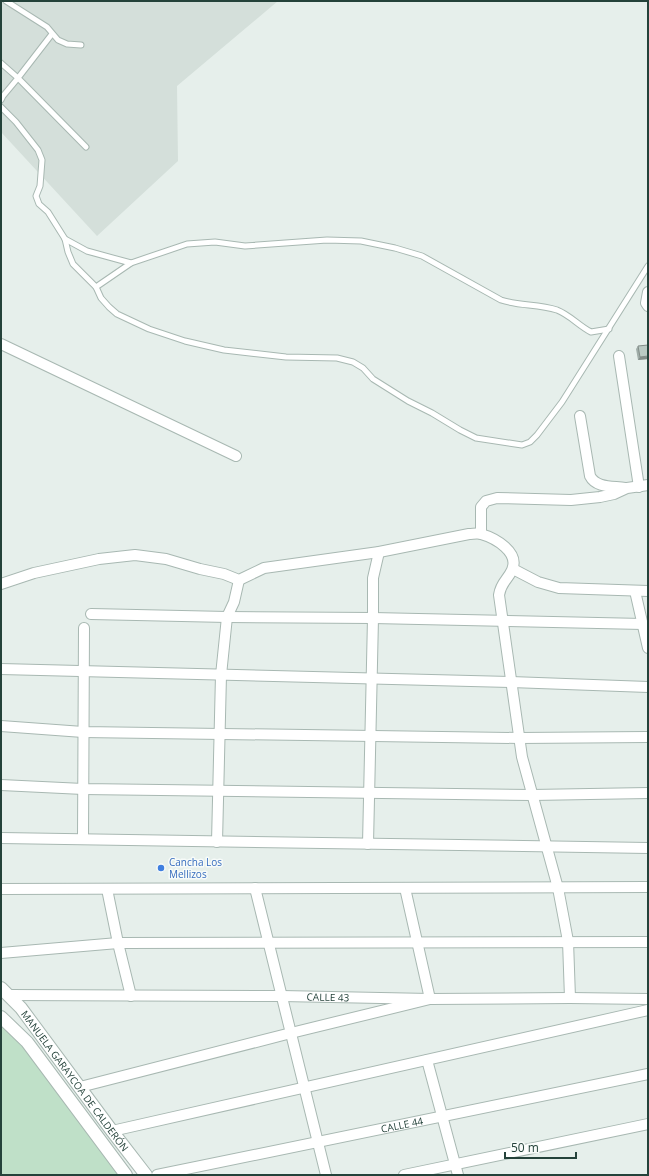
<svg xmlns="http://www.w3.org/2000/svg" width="649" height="1176" font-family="'Open Sans',sans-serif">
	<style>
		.built { fill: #d4dfda }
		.green { fill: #bfe0c8 }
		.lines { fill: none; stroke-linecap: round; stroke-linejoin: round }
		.service-casing { stroke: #a8b8b2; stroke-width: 7 }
		.minor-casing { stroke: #a8b8b2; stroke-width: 12 }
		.tertiary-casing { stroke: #a8b8b2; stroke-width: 14 }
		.service { stroke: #fff; stroke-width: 5 }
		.minor { stroke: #fff; stroke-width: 10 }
		.tertiary { stroke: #fff; stroke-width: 12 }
		.wall { fill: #a1aea9 }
		.shaded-wall { fill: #838d89 }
		.building { fill: #bbcac4; stroke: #838d89 }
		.shop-dot { fill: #3f7fe0; stroke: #f7fbf9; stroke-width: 1.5 }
		.labels { text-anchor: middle; stroke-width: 3; stroke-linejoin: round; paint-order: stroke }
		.shop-label { font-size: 10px; fill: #366cbe; stroke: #f7fbf9; text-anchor: start }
		.street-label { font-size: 10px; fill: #24423a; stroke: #f7fbf9 }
	</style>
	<rect width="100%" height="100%" fill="#e6efeb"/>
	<path class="built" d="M 1,1 L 278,1 L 177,86 L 178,161 L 97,236 L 1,132 Z"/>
	<path class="green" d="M 1,1020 L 28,1049 L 119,1175 L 1,1175 Z"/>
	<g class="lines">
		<defs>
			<g id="service">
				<path d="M 6,1 L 47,27 L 58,40 L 67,44 L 81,45"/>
				<path d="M 52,34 L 18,78 L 86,147"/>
				<path d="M 1,63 L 18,78 L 3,96 L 1,100"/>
				<path d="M 1,107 L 16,122 L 38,150 L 42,160 L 40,186 L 36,196 L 39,204 L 48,212 L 65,239 L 68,252 L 73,264 L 96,287 L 101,298 L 109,307 L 117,314 L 149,329 L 185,341 L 224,350 L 286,357 L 337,358 L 353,362 L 363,368 L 373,379 L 408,401 L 432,413 L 460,430 L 476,438 L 522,445 L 530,442 L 537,435 L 562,402 L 648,266"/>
				<path d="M 65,239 L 87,251 L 131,263 L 96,287"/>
				<path d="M 131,263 L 187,244 L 215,242 L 245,246 L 327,240 L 361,241 L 395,248 L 422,256 L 501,300 C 519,306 538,304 557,310 C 570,315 579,326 591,332 L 609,329"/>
			</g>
			<g id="minor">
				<path d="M 648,292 L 646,303 L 648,306"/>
				<path d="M 1,344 L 236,456"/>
				<path d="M 619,356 L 639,487"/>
				<path d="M 580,416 L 590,476 C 596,488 613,486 625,488"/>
				<path d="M 481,534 L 481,507 L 486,501 L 497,498 L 571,500 L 600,497 L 614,494 L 627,488 L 648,485"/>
				<path d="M 513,569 L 538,582 L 559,588 L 648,591"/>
				<path d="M 1,584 L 34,573 L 99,559 L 135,555 L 166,559 L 200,569 L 224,574 L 239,580 L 264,568 L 379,552 L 469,534 C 473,534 477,533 481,534 C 495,538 520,552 512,570 C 507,581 501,582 499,595 L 522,757 L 558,888 L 568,941 L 570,998"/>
				<path d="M 635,591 L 648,648"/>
				<path d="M 91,614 L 227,617 L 373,618 L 643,624"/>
				<path d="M 1,669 L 511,682 L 648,687"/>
				<path d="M 1,726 L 83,732 L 519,738 L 648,737"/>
				<path d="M 1,785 L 83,789 L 532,795 L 648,793"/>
				<path d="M 1,838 L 648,848"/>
				<path d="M 83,839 L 84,628"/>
				<path d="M 217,842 L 221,675 L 227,617 L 234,602 L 239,580"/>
				<path d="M 368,844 L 373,618 L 373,578 L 379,552"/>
				<path d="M 255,888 L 326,1175"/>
				<path d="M 1,889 L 648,887"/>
				<path d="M 107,889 L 118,943 L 131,996"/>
				<path d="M 1,953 L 118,943 L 648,942"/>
				<path id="s1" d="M 9,995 L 282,996 L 430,999 L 570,998 L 648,999"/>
				<path d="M 427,1060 L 458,1175"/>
				<path d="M 80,1087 L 291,1033 L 430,999 L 405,888"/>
				<path d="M 112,1131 L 648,1010"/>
				<path id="s2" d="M 157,1175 L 648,1074"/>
				<path d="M 404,1175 L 648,1124"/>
			</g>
			<g id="tertiary">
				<path id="s3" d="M 1,988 L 21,1008 L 112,1131 L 146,1175"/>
				<path d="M 1,1017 L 27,1042 L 126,1175"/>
			</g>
		</defs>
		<use href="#service" class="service-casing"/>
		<use href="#minor" class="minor-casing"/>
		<use href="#tertiary" class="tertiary-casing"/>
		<use href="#service" class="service"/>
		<use href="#minor" class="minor"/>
		<use href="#tertiary" class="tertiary"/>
	</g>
	<path class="wall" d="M 638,346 L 648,359 L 638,360 L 636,349 Z"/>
	<path class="shaded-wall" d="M 648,356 L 648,359 L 638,360 L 640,357 Z"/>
	<path class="building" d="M 648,345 L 648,356 L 640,357 L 638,346 Z"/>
	<circle class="shop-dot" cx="161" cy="868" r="4"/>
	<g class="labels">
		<g class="shop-label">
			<text x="169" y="866">Cancha Los<tspan x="169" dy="12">Mellizos</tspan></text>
		</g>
		<g class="street-label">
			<text dy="4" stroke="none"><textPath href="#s1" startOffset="319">CALLE 43</textPath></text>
			<text dy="4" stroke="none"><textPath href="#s3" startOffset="119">MANUELA GARAYCOA DE CALDERÓN</textPath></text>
			<text dy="4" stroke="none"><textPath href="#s2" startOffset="250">CALLE 44</textPath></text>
		</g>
	</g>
	<rect width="649" height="1176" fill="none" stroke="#24423a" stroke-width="4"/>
	<path d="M505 1152v6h71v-6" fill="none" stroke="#24423a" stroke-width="2"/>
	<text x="511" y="1152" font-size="12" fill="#24423a" stroke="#f7fbf9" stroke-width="3" paint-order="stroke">50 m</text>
</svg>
